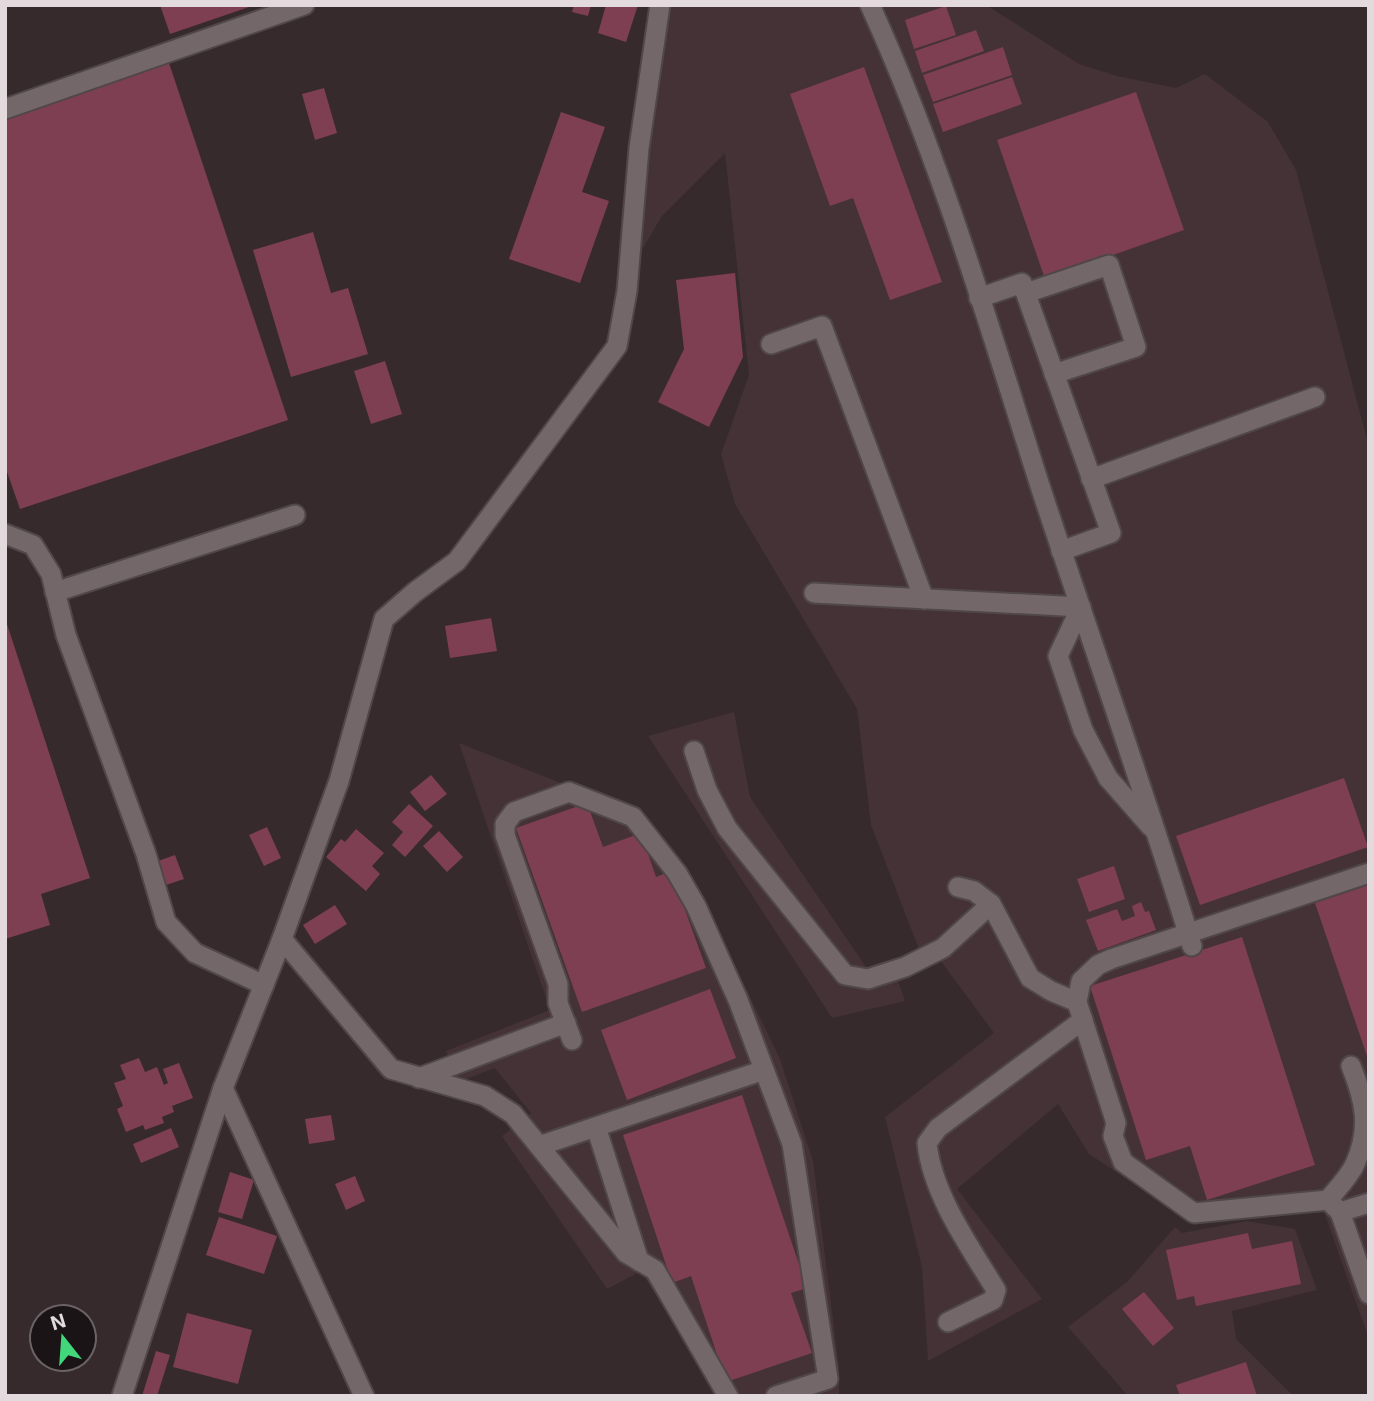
<svg xmlns="http://www.w3.org/2000/svg" width="1374" height="1401" font-family="Inter,sans-serif">
	<style>
		.built { fill: #443236 }
		.building { fill: #7f3f52 }
		.lines { fill: none; stroke-linecap: round; stroke-linejoin: round }
		.minor-casing { stroke: #504749; stroke-width: 23 }
		.minor { stroke: #74676a; stroke-width: 19 }
	</style>
	<rect width="100%" height="100%" fill="#362a2d"/>
	<g class="built">
		<path d="M 669,5 L 986,5 L 1079,64 L 1117,76 L 1176,88 L 1205,74 L 1268,122 L 1296,170 L 1369,447 L 1369,1339 L 1323,1209 L 1187,1219 L 1089,1154 L 1058,1104 L 957,1189 L 1042,1299 L 928,1361 L 922,1267 L 885,1117 L 994,1033 L 940,960 L 897,978 L 905,1001 L 832,1018 L 648,736 L 734,712 L 750,797 L 866,967 L 920,952 L 871,825 L 857,709 L 735,504 L 721,454 L 749,375 L 725,153 L 662,216 L 636,260 L 646,164 Z"/>
		<path d="M 459,743 L 635,812 L 701,895 L 780,1059 L 813,1161 L 839,1367 L 839,1396 L 720,1396 L 641,1271 L 607,1289 L 502,1136 L 531,1113 L 495,1068 L 459,1082 L 446,1051 L 550,1010 Z"/>
		<path d="M 1247,1221 L 1295,1229 L 1317,1290 L 1232,1311 L 1236,1339 L 1293,1396 L 1128,1396 L 1068,1327 L 1127,1282 L 1175,1227 L 1182,1233 Z"/>
	</g>
	<g class="building">
		<path d="M 160,5 L 252,5 L 252,6 L 170,34 Z"/>
		<path d="M 574,5 L 591,5 L 588,16 L 572,12 Z"/>
		<path d="M 606,5 L 638,5 L 626,42 L 598,33 Z"/>
		<path d="M 946,6 L 956,35 L 914,49 L 905,20 Z"/>
		<path d="M 976,30 L 984,51 L 922,73 L 915,51 Z"/>
		<path d="M 1003,47 L 1012,75 L 933,102 L 923,75 Z"/>
		<path d="M 169,63 L 288,420 L 20,509 L 5,466 L 5,117 Z"/>
		<path d="M 864,67 L 942,282 L 890,300 L 853,198 L 830,206 L 790,94 Z"/>
		<path d="M 1012,77 L 1022,104 L 943,132 L 933,104 Z"/>
		<path d="M 324,88 L 337,133 L 315,140 L 302,94 Z"/>
		<path d="M 1136,92 L 1184,230 L 1045,279 L 997,140 Z"/>
		<path d="M 561,112 L 605,127 L 582,192 L 609,201 L 580,283 L 509,259 Z"/>
		<path d="M 313,232 L 331,293 L 348,288 L 368,354 L 291,377 L 253,250 Z"/>
		<path d="M 735,273 L 743,357 L 709,427 L 658,402 L 684,349 L 676,280 Z"/>
		<path d="M 385,361 L 402,414 L 371,424 L 354,371 Z"/>
		<path d="M 5,618 L 90,878 L 41,894 L 50,925 L 5,939 Z"/>
		<path d="M 491,618 L 497,651 L 450,658 L 445,626 Z"/>
		<path d="M 431,775 L 447,794 L 425,811 L 410,792 Z"/>
		<path d="M 1344,778 L 1368,847 L 1200,905 L 1176,836 Z"/>
		<path d="M 587,803 L 603,847 L 641,833 L 656,877 L 671,871 L 706,968 L 582,1012 L 516,828 Z"/>
		<path d="M 409,804 L 433,826 L 405,857 L 392,845 L 403,832 L 392,822 Z"/>
		<path d="M 267,827 L 281,858 L 264,866 L 249,835 Z"/>
		<path d="M 356,829 L 384,853 L 372,866 L 380,874 L 366,891 L 326,857 L 341,839 L 345,842 Z"/>
		<path d="M 439,831 L 463,857 L 447,872 L 423,846 Z"/>
		<path d="M 175,855 L 184,879 L 166,885 L 158,861 Z"/>
		<path d="M 1114,866 L 1125,899 L 1089,912 L 1077,879 Z"/>
		<path d="M 1369,885 L 1369,1055 L 1367,1056 L 1315,903 Z"/>
		<path d="M 1141,902 L 1145,912 L 1149,911 L 1156,930 L 1098,951 L 1086,920 L 1117,909 L 1122,921 L 1135,916 L 1132,906 Z"/>
		<path d="M 335,905 L 347,924 L 315,944 L 303,925 Z"/>
		<path d="M 1242,937 L 1315,1165 L 1207,1200 L 1190,1146 L 1146,1160 L 1090,986 Z"/>
		<path d="M 710,989 L 736,1058 L 627,1100 L 601,1030 Z"/>
		<path d="M 139,1058 L 145,1072 L 157,1067 L 164,1085 L 168,1083 L 163,1069 L 179,1063 L 193,1098 L 172,1106 L 174,1112 L 162,1117 L 164,1123 L 145,1130 L 143,1125 L 126,1132 L 117,1109 L 123,1106 L 114,1083 L 126,1079 L 120,1065 Z"/>
		<path d="M 742,1095 L 807,1288 L 791,1293 L 812,1353 L 726,1382 L 691,1276 L 672,1283 L 623,1135 Z"/>
		<path d="M 331,1115 L 335,1140 L 309,1144 L 305,1119 Z"/>
		<path d="M 171,1128 L 179,1147 L 141,1163 L 133,1144 Z"/>
		<path d="M 230,1172 L 254,1180 L 242,1219 L 218,1212 Z"/>
		<path d="M 355,1176 L 365,1201 L 346,1210 L 335,1184 Z"/>
		<path d="M 219,1217 L 277,1236 L 264,1274 L 206,1255 Z"/>
		<path d="M 1248,1233 L 1252,1249 L 1292,1241 L 1301,1284 L 1196,1306 L 1194,1296 L 1177,1300 L 1166,1250 Z"/>
		<path d="M 1144,1292 L 1174,1328 L 1153,1346 L 1122,1309 Z"/>
		<path d="M 187,1313 L 252,1330 L 238,1384 L 173,1367 Z"/>
		<path d="M 156,1351 L 170,1355 L 157,1396 L 142,1396 Z"/>
		<path d="M 1246,1362 L 1257,1396 L 1180,1396 L 1176,1385 Z"/>
	</g>
	<g class="lines">
		<defs>
			<g id="minor">
				<path d="M 870,5 C 941,161 989,326 1041,489 C 1091,641 1145,792 1192,946"/>
				<path d="M 5,109 L 304,5"/>
				<path d="M 1026,293 L 1109,265 L 1136,347 L 1054,374"/>
				<path d="M 979,298 L 1022,283 L 1111,533 L 1061,551"/>
				<path d="M 771,344 L 822,326 L 924,599"/>
				<path d="M 1091,479 L 1315,397"/>
				<path d="M 5,534 L 33,545 L 51,574 L 66,635 L 146,854 L 166,922 L 195,953 L 264,985"/>
				<path d="M 55,592 L 295,515"/>
				<path d="M 814,593 L 1081,607 L 1058,656 L 1083,730 L 1108,778 L 1151,827"/>
				<path d="M 694,751 L 707,790 L 727,828 L 845,975 L 868,979 L 905,967 L 943,948 L 991,904"/>
				<path d="M 1369,873 L 1111,959 L 1098,965 L 1081,981 L 1077,1002 L 1116,1123 L 1113,1136 L 1123,1162 L 1194,1213 L 1328,1200 L 1340,1212 L 1369,1294"/>
				<path d="M 958,887 L 974,891 L 991,904 L 1030,978 L 1051,991 L 1077,1002"/>
				<path d="M 282,939 L 391,1069 L 485,1096 L 513,1114 L 626,1253 L 655,1270 L 728,1396"/>
				<path d="M 572,1040 L 558,1003 L 558,984 L 505,835 L 505,824 L 514,812 L 569,792 L 633,817 L 677,873 L 696,906 L 738,1000 L 792,1144 L 828,1379 L 776,1396"/>
				<path d="M 419,1078 L 566,1023"/>
				<path d="M 223,1088 L 364,1396"/>
				<path d="M 596,1127 L 639,1261"/>
				<path d="M 539,1146 L 764,1070"/>
				<path d="M 1328,1200 C 1337,1189 1349,1177 1355,1164 C 1371,1128 1365,1101 1351,1066"/>
				<path d="M 1340,1212 L 1369,1203"/>
				<path d="M 948,1322 L 993,1300 L 996,1290 C 970,1247 932,1194 927,1143 L 938,1128 L 1083,1020"/>
				<path d="M 122,1396 L 223,1088 L 282,939 L 339,781 L 384,619 L 415,592 L 457,561 L 617,346 L 627,291 L 639,148 L 660,5"/>
			</g>
		</defs>
		<use href="#minor" class="minor-casing"/>
		<use href="#minor" class="minor"/>
	</g>
	<rect width="1374" height="1401" fill="none" stroke="#e2dadc" stroke-width="14"/>
	<g transform="translate(63 1338) rotate(343)"><circle r="33" fill="#1a1416" stroke="#6a6365" stroke-width="2"/>
	<path d="M0-5L12 26L0 18L-12 26Z" fill="#42d77b"/>
	<text y="-10" font-size="19" font-weight="bold" text-anchor="middle" fill="#e2dadc">N</text>
	</g>
</svg>
